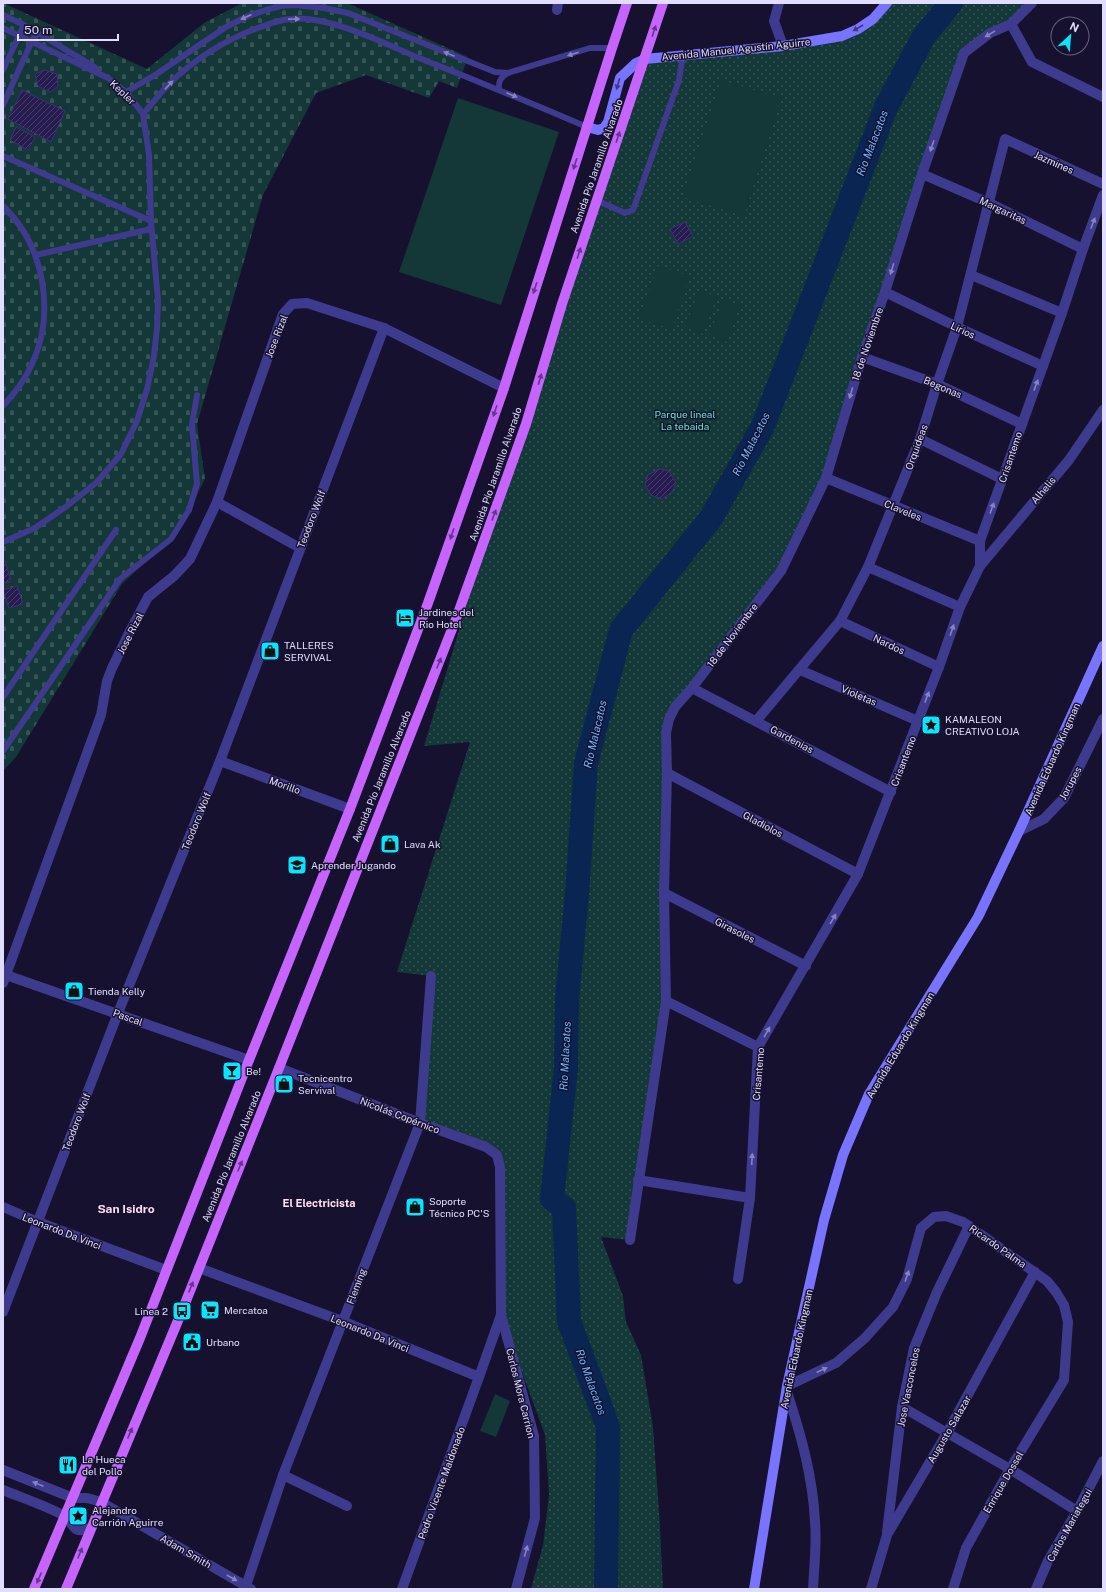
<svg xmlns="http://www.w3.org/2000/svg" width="1106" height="1592" font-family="'Public Sans',sans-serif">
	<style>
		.cemetery { fill: url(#cemetery-stones) }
		.park { fill: url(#park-dots) }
		.pitch { fill: #133837 }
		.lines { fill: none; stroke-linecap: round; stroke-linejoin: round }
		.river { stroke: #0b2552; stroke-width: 24 }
		.building { fill: url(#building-hatch); stroke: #3d2d7c }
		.service { stroke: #3e3a8e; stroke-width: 6 }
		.minor { stroke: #3e3a8e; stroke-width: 10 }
		.tertiary { stroke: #3e3a8e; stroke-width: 10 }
		.secondary { stroke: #7874ff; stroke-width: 10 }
		.primary { stroke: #c664ff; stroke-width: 10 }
		.oneway { fill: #8783c1 }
		.oneway2 { fill: #3d3982 }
		.oneway3 { fill: #65368c }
		.labels { text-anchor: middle; stroke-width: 3; stroke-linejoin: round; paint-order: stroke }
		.street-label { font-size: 10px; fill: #e1ddff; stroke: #16112e }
		.park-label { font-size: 10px; fill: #63e6c5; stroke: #16112e }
		.poi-label { font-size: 10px; fill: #e1ddff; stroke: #16112e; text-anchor: start }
		.water-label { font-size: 11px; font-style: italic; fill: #6bbaff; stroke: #16112e }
		.neighbourhood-label { font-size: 11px; font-weight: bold; fill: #ffdff3; stroke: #16112e }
		.quarter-label { font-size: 12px; font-weight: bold; fill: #ffdff3; stroke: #16112e }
	</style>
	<defs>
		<pattern id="cemetery-stones" width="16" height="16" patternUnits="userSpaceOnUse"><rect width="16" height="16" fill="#133837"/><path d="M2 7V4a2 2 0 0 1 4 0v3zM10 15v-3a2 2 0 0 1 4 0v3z" fill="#355455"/></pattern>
		<pattern id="park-dots" width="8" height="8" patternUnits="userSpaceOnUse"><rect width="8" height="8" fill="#133837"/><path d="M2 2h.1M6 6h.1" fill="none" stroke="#355455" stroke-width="1.8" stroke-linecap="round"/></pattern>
		<pattern id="building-hatch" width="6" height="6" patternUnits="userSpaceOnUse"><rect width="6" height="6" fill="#271c4f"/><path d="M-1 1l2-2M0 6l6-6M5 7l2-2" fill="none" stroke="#463d69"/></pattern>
	</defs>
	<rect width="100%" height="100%" fill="#16112e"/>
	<path class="cemetery" d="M 3,3 L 147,69 L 204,23 L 242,3 L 347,3 L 468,57 L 457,88 L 439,81 L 429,98 L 366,75 L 316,93 L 263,195 L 197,424 L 205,479 L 177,533 L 122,584 L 16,757 L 3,771 Z"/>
	<path class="park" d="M 887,3 L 1033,3 L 964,53 L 826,478 L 781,571 L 669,719 L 666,1001 L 630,1240 L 601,1237 L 623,1296 L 626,1322 L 641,1355 L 653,1427 L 660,1526 L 663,1589 L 531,1589 L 543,1545 L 549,1495 L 545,1435 L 501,1315 L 497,1155 L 420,1123 L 431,976 L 397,972 L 470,742 L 424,746 L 497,505 L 645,59 L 842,36 Z"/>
	<g class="pitch">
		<path d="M 721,80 L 781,98 L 744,216 L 682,197 Z"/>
		<path d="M 458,98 L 559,132 L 501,305 L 399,272 Z"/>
		<path d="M 658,266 L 690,276 L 672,329 L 639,319 Z"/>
		<path d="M 699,290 L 717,297 L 703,334 L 685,327 Z"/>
		<path d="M 723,300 L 740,305 L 727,342 L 709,335 Z"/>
		<path d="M 495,1394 L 510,1401 L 496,1437 L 480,1431 Z"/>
	</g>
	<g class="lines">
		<path class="river" d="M 606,1589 L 608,1427 L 569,1321 L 564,1208 L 552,1199 L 566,1068 L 567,999 L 577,894 L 586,763 L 621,630 L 711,518 L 763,426 L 886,107 L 924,36 L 951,3"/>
	</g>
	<g class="building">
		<path d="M 45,70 L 57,74 L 58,86 L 50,92 L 38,86 L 35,74 Z"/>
		<path d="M 22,90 L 65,111 L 51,142 L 8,119 Z"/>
		<path d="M 16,127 L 35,137 L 28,150 L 10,140 Z"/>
		<path d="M 685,222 L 693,236 L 678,244 L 670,229 Z"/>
		<path d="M 659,469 L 669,471 L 676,483 L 672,492 L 662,499 L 651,495 L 645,485 L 648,475 Z"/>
		<path d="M 3,561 L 5,561 L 11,581 L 3,583 Z"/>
		<path d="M 17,586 L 23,604 L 9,608 L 3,590 Z"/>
	</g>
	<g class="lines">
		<g class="service">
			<path d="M 3,15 L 24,25 L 90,64 L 98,70"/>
			<path d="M 3,28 L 108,78 L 126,92 L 143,114 L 149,155 L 151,221 L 158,300 L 157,328 L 154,356 L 147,389 L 137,421 L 121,454 L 97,482 L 67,506 L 35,528 L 3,542"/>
			<path d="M 3,70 L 24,25"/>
			<path d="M 499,90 C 498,81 501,77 508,73"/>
			<path d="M 126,92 L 155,75 L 226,27 L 248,16 L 266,10 L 280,6 L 295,5 L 324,8 L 348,13 L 495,72 L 508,73 L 590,48 L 612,48"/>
			<path d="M 3,105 L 36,32"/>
			<path d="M 143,114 C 153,103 161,92 171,82 C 195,59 224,41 255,29 C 266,25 278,20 290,19 C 329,15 383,43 419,58 C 475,80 531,103 587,127"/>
			<path d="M 3,156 L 151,221"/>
			<path d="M 596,200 L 625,213 L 633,210 L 679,80 L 683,55"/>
			<path d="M 3,206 C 44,245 56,312 32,364 C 25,380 15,393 3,406"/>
			<path d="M 36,255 L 151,229"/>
			<path d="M 3,697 L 116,530"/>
			<path d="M 3,751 L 120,579 L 171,539 L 189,510 L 197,484 L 192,424 L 197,395"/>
		</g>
		<g class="minor">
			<path d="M 779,3 L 774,21 L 783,46"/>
			<path d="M 557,10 L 558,3"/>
			<path d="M 1011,24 L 1032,62 L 1103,97"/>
			<path d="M 922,174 L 989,203 L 1083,249"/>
			<path d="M 971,275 L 1062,313"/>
			<path d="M 885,292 L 957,327 L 1043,366"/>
			<path d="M 862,357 L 937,384 L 1022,424"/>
			<path d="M 920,439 L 1002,479"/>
			<path d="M 826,478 L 980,541"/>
			<path d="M 217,502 L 300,548"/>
			<path d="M 980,566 L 1069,460 L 1103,410"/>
			<path d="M 868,567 L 960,607"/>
			<path d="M 840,621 L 939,667"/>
			<path d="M 800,670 L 918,721"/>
			<path d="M 692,688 L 891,792"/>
			<path d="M 756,721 L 840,621 L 868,567 L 920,439 L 937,384 L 957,327 L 1005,139 L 1103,184"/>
			<path d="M 220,761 L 350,809"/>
			<path d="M 667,773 L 858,874"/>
			<path d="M 1019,831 L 1044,819 L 1064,798 L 1103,719"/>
			<path d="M 664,893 L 806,966"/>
			<path d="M 6,975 L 249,1060"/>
			<path d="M 3,983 L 101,715 L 107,681 L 112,668 L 129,633 L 148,597 L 174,576 L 190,559 L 217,502 L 283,314 L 292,304 L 307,303 L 384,328 L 504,388"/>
			<path d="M 666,1001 L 758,1047"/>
			<path d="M 279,1068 L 420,1123 L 486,1147 L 497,1155 L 500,1167 L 501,1315 L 534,1436 L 535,1518 L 516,1589"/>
			<path d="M 638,1180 L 750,1198"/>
			<path d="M 3,1207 L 38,1222 L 166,1270"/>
			<path d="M 630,1240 L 666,1001 L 664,893 L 667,773 L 666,733 L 669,719 L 675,707 L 692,688 L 781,571 L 826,478 L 862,357 L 885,292 L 922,174 L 964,53 L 990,33 L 1011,24 L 1032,3"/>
			<path d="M 199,1268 L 342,1321 L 479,1377 L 501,1315"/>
			<path d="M 738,1279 L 750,1198 L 758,1047 L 858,874 L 939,667 L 960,607 L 980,566 L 980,541 L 1062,313 L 1083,249 L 1103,195"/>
			<path d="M 3,1312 L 118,1013 L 220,761 L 384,328"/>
			<path d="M 787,1386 L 836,1363 L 865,1338 L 893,1307 L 907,1279 L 921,1228 L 934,1217 L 946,1216 L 963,1222 L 969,1226 L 1047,1281 L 1056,1292 L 1064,1305 L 1068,1322 L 1064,1380 L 1010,1469 L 966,1548 L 953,1589"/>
			<path d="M 902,1407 L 1010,1469 L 1077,1511"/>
			<path d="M 283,1475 L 347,1506"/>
			<path d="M 101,1502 L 251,1589"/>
			<path d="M 887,1532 L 902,1407 L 914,1348 L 937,1292 L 969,1226"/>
			<path d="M 245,1589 L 283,1475 L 420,1123 L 431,976"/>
			<path d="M 402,1589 L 479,1377"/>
			<path d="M 871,1589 L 887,1535 L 947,1433 L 1035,1272"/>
			<path d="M 1036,1589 L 1048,1561 L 1077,1511 L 1103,1461"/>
		</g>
		<g class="tertiary">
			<path d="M 787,1392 C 801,1435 813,1477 815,1522 C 817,1544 814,1567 813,1589"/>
			<path d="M 3,1470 L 73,1498 L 87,1498 L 101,1502"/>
			<path d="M 3,1490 C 23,1498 44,1505 63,1515 C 75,1521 70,1536 90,1528"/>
		</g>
		<g class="secondary">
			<path d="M 587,127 L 598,130 L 604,128 L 608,122 L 620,78 L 636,63 L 645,59 L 783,46 L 842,36 L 858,29 L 873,19 L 887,3"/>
			<path d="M 754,1589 L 787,1386 L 824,1220 L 843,1155 L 869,1094 L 978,917 L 1019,831 L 1103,646"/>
		</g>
		<g class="primary">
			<path d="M 34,1589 L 140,1338 L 249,1060 L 350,809 L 428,603 L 504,388 L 612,48 L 627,3"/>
			<path d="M 66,1589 L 182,1311 L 279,1068 L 456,619 L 526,424 L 562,304 L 663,3"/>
		</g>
	</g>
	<defs><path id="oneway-solid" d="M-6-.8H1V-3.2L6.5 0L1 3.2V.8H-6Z"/></defs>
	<g class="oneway">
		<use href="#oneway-solid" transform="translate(246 17) rotate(156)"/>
		<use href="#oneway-solid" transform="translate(294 19) rotate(-1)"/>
		<use href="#oneway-solid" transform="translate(990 34) rotate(149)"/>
		<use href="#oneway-solid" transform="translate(449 54) rotate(-158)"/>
		<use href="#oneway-solid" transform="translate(573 54) rotate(162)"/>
		<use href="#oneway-solid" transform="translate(169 85) rotate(-47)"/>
		<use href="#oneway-solid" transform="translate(512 95) rotate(23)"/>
		<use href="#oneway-solid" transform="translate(932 146) rotate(109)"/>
		<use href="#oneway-solid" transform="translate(1093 223) rotate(-69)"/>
		<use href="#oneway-solid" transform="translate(892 269) rotate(107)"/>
		<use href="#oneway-solid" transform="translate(1036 385) rotate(-70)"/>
		<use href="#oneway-solid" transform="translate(851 393) rotate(106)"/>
		<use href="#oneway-solid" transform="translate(992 508) rotate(-70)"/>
		<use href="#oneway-solid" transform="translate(952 630) rotate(-71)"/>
		<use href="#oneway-solid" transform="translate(927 697) rotate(-69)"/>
		<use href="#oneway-solid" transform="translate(833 919) rotate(-60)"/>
		<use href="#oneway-solid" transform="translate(767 1032) rotate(-60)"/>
		<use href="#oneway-solid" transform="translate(752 1159) rotate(-87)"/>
		<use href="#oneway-solid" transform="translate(907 1276) rotate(-71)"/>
		<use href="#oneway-solid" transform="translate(822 1370) rotate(-25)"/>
		<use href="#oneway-solid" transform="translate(38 1484) rotate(-158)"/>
		<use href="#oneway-solid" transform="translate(526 1551) rotate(-75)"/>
		<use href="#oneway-solid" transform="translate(232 1578) rotate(30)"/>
	</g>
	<g class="oneway2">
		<use href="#oneway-solid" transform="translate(858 28) rotate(150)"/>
		<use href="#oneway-solid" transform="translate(618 84) rotate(106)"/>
	</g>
	<g class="oneway3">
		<use href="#oneway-solid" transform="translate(654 31) rotate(-72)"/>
		<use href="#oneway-solid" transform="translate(618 137) rotate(-71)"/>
		<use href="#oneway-solid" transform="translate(575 164) rotate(108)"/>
		<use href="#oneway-solid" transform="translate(579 253) rotate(-72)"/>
		<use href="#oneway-solid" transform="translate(535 288) rotate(108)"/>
		<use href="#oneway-solid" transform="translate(540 379) rotate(-74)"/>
		<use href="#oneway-solid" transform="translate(495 411) rotate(109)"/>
		<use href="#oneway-solid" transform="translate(494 515) rotate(-70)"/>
		<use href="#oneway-solid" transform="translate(452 534) rotate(109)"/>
		<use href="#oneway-solid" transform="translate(439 663) rotate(-68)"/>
		<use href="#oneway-solid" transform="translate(240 1166) rotate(-68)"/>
		<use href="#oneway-solid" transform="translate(191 1287) rotate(-68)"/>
		<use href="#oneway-solid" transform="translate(130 1433) rotate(-67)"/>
		<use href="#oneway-solid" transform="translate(80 1553) rotate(-68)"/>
		<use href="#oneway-solid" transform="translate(39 1578) rotate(113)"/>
	</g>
	<defs>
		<symbol id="hotel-square" viewBox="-11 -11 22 22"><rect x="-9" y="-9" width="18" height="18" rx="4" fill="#09e5ff" stroke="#16112e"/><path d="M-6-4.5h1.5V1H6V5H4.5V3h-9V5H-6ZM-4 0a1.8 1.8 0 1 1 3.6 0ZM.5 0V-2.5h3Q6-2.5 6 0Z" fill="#111"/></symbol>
		<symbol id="shop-square" viewBox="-11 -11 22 22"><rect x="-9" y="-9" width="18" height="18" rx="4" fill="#09e5ff" stroke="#16112e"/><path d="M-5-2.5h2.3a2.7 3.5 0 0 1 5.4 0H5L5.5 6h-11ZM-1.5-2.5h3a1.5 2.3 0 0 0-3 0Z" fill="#111"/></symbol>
		<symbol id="sight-square" viewBox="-11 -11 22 22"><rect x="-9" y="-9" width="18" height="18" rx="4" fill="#09e5ff" stroke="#16112e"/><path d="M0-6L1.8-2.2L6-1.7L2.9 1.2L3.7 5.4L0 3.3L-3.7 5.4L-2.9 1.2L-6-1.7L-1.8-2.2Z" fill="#111"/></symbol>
		<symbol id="school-square" viewBox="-11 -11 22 22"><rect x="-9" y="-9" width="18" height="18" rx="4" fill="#09e5ff" stroke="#16112e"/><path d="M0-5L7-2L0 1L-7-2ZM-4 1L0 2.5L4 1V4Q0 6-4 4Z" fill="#111"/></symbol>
		<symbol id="bar-square" viewBox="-11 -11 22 22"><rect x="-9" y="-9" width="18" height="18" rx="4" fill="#09e5ff" stroke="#16112e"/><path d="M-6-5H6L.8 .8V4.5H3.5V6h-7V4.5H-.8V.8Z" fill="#111"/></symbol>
		<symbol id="supermarket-square" viewBox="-11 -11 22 22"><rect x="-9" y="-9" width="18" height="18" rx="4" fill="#09e5ff" stroke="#16112e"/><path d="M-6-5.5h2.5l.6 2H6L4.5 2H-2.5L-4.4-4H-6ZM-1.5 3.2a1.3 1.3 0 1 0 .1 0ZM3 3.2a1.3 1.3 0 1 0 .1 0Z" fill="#111"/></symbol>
		<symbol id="bus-square" viewBox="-11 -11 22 22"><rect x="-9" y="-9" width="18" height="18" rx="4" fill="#09e5ff" stroke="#16112e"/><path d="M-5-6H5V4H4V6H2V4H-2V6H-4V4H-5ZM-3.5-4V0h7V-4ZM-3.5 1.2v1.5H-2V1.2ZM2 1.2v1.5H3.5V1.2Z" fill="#111"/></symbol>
		<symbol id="civic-square" viewBox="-11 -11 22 22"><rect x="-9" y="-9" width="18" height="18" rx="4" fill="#09e5ff" stroke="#16112e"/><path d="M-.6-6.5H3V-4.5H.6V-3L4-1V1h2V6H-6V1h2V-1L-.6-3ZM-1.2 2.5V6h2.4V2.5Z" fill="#111"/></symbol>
		<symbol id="restaurant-square" viewBox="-11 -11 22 22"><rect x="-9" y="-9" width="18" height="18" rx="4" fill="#09e5ff" stroke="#16112e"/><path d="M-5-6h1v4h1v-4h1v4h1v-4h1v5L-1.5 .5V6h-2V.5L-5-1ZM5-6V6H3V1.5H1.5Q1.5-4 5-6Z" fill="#111"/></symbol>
	</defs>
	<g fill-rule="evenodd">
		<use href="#hotel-square" x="394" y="607" width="22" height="22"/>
		<use href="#shop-square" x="259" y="640" width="22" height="22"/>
		<use href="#sight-square" x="920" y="714" width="22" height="22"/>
		<use href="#shop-square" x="379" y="833" width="22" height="22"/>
		<use href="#school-square" x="286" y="854" width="22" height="22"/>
		<use href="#shop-square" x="63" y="980" width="22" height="22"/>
		<use href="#bar-square" x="221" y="1060" width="22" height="22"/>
		<use href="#shop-square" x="273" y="1073" width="22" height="22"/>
		<use href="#shop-square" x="404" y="1196" width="22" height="22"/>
		<use href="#supermarket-square" x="199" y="1299" width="22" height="22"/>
		<use href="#bus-square" x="171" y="1300" width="22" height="22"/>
		<use href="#civic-square" x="181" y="1331" width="22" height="22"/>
		<use href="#restaurant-square" x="57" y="1454" width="22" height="22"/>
		<use href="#sight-square" x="67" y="1505" width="22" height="22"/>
	</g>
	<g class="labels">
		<g class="street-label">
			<text transform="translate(736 49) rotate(-6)" y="4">Avenida Manuel Agustín Aguirre</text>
			<text transform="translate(123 92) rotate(43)" y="4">Kepler</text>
			<text transform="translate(1054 162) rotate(24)" y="4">Jazmines</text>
			<text transform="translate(596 166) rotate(-71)" y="4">Avenida Pío Jaramillo Alvarado</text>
			<text transform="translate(1003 210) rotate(25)" y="4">Margaritas</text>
			<text transform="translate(963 330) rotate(25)" y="4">Lirios</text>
			<text transform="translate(276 336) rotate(-69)" y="4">Jose Rizal</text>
			<text transform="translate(867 344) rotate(-71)" y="4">18 de Noviembre</text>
			<text transform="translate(943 387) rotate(23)" y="4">Begonas</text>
			<text transform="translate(916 447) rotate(-70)" y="4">Orquideas</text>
			<text transform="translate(1010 457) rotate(-71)" y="4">Crisantemo</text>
			<text transform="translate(495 474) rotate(-71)" y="4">Avenida Pío Jaramillo Alvarado</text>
			<text transform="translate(1043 490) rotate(-50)" y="4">Alhelis</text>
			<text transform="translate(903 510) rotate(22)" y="4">Claveles</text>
			<text transform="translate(311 519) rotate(-69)" y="4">Teodoro Wolf</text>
			<text transform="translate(130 633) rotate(-63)" y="4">Jose Rizal</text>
			<text transform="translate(732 635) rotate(-53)" y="4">18 de Noviembre</text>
			<text transform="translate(889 644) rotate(25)" y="4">Nardos</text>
			<text transform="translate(859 695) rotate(23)" y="4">Violetas</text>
			<text transform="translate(792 739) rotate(28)" y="4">Gardenias</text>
			<text transform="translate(1052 759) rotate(-66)" y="4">Avenida Eduardo Kingman</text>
			<text transform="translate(903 761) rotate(-69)" y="4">Crisantemo</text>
			<text transform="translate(381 776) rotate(-68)" y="4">Avenida Pío Jaramillo Alvarado</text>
			<text transform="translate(1070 783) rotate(-62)" y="4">Jorupes</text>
			<text transform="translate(285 785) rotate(20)" y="4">Morillo</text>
			<text transform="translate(196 821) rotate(-68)" y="4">Teodoro Wolf</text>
			<text transform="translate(763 824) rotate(28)" y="4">Gladiolos</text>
			<text transform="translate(735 930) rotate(27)" y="4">Girasoles</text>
			<text transform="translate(128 1017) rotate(20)" y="4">Pascal</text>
			<text transform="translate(900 1045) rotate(-59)" y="4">Avenida Eduardo Kingman</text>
			<text transform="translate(758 1074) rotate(-85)" y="4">Crisantemo</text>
			<text transform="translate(400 1115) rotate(21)" y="4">Nicolás Copérnico</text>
			<text transform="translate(76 1122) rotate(-69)" y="4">Teodoro Wolf</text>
			<text transform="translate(231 1156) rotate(-68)" y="4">Avenida Pío Jaramillo Alvarado</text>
			<text transform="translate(62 1231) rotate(21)" y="4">Leonardo Da Vinci</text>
			<text transform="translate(998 1246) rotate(35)" y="4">Ricardo Palma</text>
			<text transform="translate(356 1286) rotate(-69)" y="4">Fleming</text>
			<text transform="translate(370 1333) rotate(22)" y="4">Leonardo Da Vinci</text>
			<text transform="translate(796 1349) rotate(-78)" y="4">Avenida Eduardo Kingman</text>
			<text transform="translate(908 1387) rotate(-79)" y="4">Jose Vasconcelos</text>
			<text transform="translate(521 1393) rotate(76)" y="4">Carlos Mora Carrion</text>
			<text transform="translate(949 1429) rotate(-60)" y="4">Augusto Salazar</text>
			<text transform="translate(1003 1482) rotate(-60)" y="4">Enrique Dossel</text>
			<text transform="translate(441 1483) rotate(-70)" y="4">Pedro Vicente Maldonado</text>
			<text transform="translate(1069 1525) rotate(-61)" y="4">Carlos Mariategui</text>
			<text transform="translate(186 1551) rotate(30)" y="4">Adam Smith</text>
		</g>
		<g class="park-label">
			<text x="685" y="418">Parque lineal<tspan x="685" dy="12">La tebaida</tspan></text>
		</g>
		<g class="poi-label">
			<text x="419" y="616">Jardines del<tspan x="419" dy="12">Rio Hotel</tspan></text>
			<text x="284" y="649">TALLERES<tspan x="284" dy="12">SERVIVAL</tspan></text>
			<text x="945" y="723">KAMALEON<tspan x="945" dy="12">CREATIVO LOJA</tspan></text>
			<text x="404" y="848">Lava Ak</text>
			<text x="311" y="869">Aprender Jugando</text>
			<text x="88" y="995">Tienda Kelly</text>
			<text x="246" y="1075">Be!</text>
			<text x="298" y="1082">Tecnicentro<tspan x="298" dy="12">Servival</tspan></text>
			<text x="429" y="1205">Soporte<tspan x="429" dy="12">Técnico PC'S</tspan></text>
			<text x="224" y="1314">Mercatoa</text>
			<text x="168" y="1315" text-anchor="end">Linea 2</text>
			<text x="206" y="1346">Urbano</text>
			<text x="82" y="1463">La Hueca<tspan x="82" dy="12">del Pollo</tspan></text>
			<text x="92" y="1514">Alejandro<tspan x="92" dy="12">Carrión Aguirre</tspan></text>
		</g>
		<g class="water-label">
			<text transform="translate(872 143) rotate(-69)" y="4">Rio Malacatos</text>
			<text transform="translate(751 444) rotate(-63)" y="4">Rio Malacatos</text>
			<text transform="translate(595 734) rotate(-77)" y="4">Rio Malacatos</text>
			<text transform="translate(565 1056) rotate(-87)" y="4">Rio Malacatos</text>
			<text transform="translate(591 1382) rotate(70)" y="4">Rio Malacatos</text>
		</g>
		<g class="neighbourhood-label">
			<text x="319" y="1207">El Electricista</text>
		</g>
		<g class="quarter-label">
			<text x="126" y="1213">San Isidro</text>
		</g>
	</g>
	<rect width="1106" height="1592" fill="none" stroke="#e1ddff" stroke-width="8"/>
	<g transform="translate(1070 36) rotate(26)"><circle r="19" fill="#16112e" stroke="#676382"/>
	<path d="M0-3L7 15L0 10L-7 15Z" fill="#09e5ff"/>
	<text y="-6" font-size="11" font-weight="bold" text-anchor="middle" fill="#e1ddff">N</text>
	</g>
	<path d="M18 34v6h100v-6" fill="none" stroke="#e1ddff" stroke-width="2"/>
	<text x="24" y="34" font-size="12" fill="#e1ddff" stroke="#16112e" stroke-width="3" paint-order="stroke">50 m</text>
</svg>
